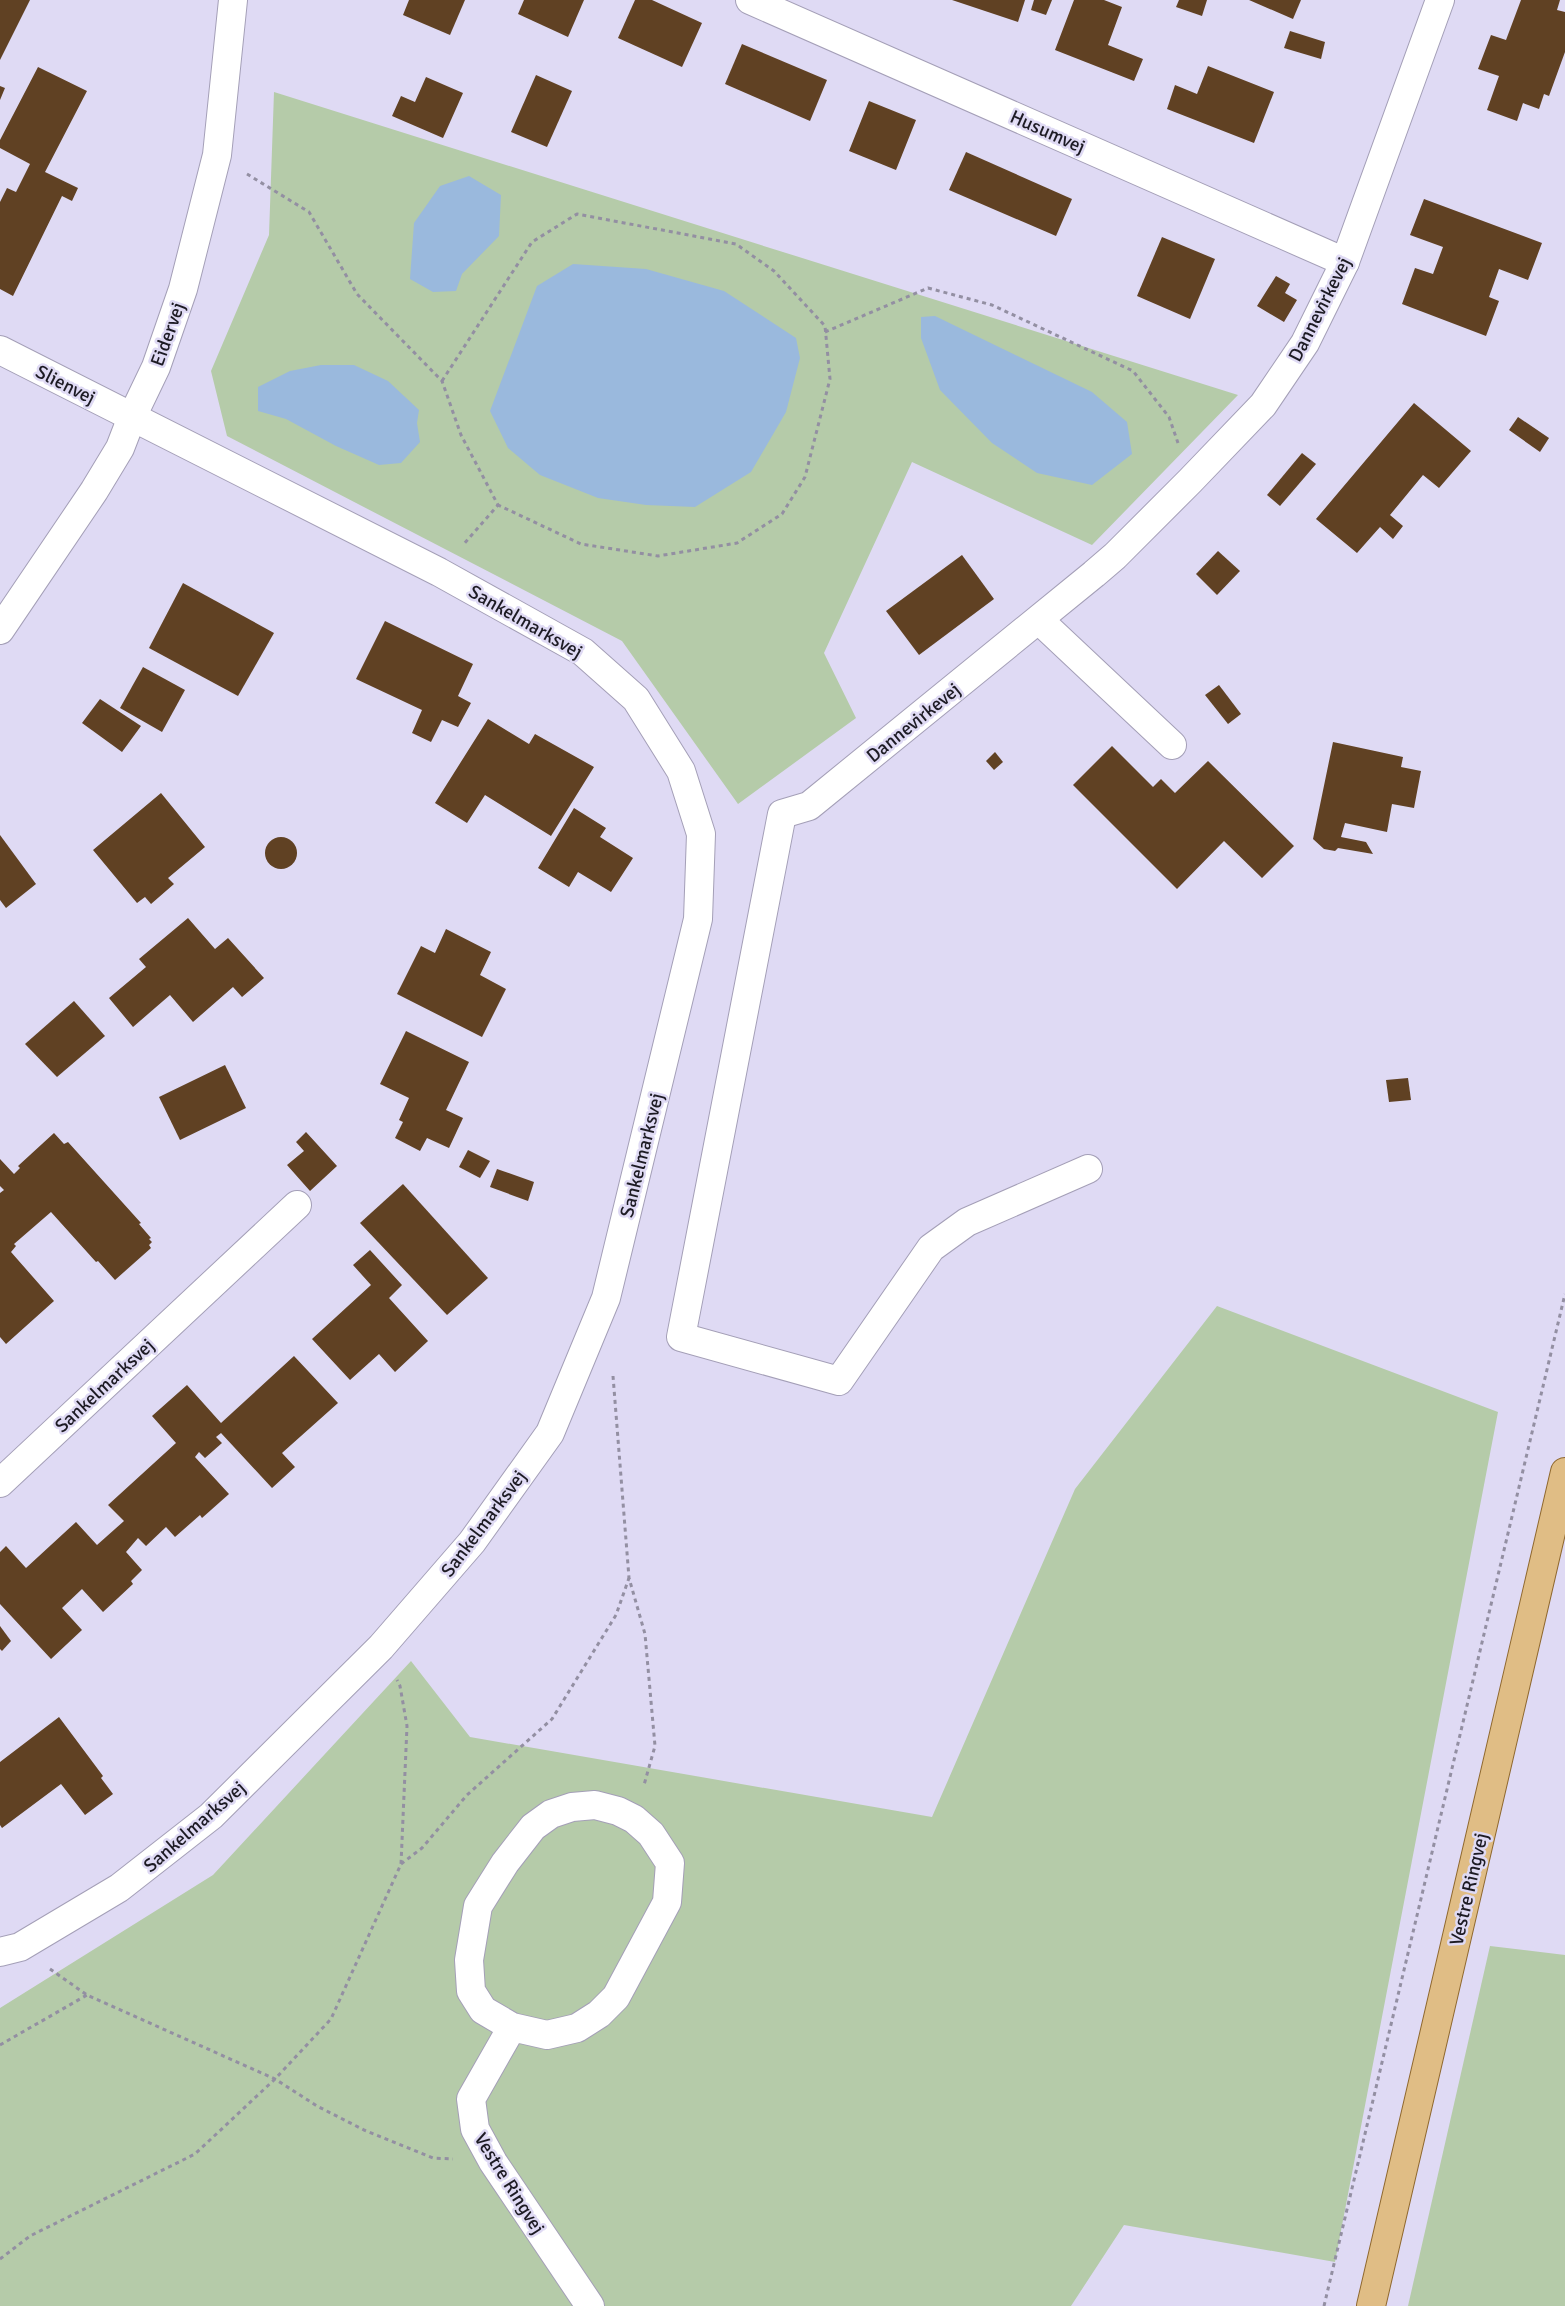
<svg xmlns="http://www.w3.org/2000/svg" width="1565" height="2306" font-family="Signika,sans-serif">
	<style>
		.green { fill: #b5cba9 }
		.water { fill: #9ab9dd }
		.building { fill: #604123 }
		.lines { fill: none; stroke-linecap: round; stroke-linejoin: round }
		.minor-casing { stroke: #a49fb7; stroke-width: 30 }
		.major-casing { stroke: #8f682e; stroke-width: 30 }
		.path { stroke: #938fa2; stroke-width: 3; stroke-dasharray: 4 4; stroke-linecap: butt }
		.minor { stroke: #fff; stroke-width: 28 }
		.major { stroke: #e0bd85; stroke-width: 28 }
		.labels { text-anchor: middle; stroke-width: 5; stroke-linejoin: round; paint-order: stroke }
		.street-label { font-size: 19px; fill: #1d1b24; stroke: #dfdaf4 }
	</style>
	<rect width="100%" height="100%" fill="#dfdaf4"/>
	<g class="green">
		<path d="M 274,92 L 1238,395 L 1092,545 L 912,462 L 824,653 L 856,718 L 738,804 L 622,641 L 227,436 L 211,371 L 269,235 Z"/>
		<path d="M 1217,1306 L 1498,1412 L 1335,2262 L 1124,2225 L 1071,2306 L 0,2306 L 0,2008 L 213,1875 L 411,1661 L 470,1737 L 932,1817 L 1075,1489 Z"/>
		<path d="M 1490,1946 L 1565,1955 L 1565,2306 L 1408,2306 Z"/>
	</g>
	<g class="water">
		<path d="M 469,176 L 501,195 L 499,236 L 462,274 L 456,291 L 433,292 L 410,279 L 414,223 L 440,186 Z"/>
		<path d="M 573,264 L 646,269 L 724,291 L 796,338 L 800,358 L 786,412 L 751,472 L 695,507 L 646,505 L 598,498 L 540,475 L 508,448 L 490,411 L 537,286 Z"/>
		<path d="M 935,316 L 1092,392 L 1127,422 L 1132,454 L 1092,485 L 1037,473 L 992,443 L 940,390 L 921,338 L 921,317 Z"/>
		<path d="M 321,365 L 354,365 L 388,381 L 419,410 L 417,423 L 420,442 L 401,463 L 379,465 L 336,446 L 286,419 L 258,411 L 258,387 L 290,371 Z"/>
	</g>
	<g class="building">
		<path d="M 0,0 L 30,0 L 0,60 Z"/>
		<path d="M 409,0 L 465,0 L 450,35 L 403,15 Z"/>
		<path d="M 524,0 L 584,0 L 568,37 L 518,14 Z"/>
		<path d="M 635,0 L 652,0 L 702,23 L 682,67 L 618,38 Z"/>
		<path d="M 952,0 L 1025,0 L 1018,22 Z"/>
		<path d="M 1034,0 L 1052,0 L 1046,15 L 1031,10 Z"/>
		<path d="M 1074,0 L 1104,0 L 1122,7 L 1108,45 L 1143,59 L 1134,81 L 1055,50 Z"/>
		<path d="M 1179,0 L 1207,0 L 1202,16 L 1176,7 Z"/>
		<path d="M 1249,0 L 1301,0 L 1293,19 Z"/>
		<path d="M 1521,0 L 1560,0 L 1557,10 L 1565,12 L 1565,52 L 1549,96 L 1544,94 L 1539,109 L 1523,103 L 1517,121 L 1487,110 L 1499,76 L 1478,69 L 1491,35 L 1506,40 Z"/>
		<path d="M 1290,31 L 1325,42 L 1321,59 L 1284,48 Z"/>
		<path d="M 742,44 L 827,80 L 810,121 L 725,84 Z"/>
		<path d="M 1208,66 L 1274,92 L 1254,143 L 1167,109 L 1175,85 L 1197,94 Z"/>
		<path d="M 38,67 L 87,91 L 45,172 L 78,188 L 72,201 L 62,196 L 13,296 L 0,289 L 0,202 L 7,188 L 16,192 L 30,164 L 0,148 L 0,140 Z"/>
		<path d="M 536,75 L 572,91 L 547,147 L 511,132 Z"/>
		<path d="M 426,77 L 463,93 L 443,138 L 392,116 L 401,96 L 415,102 Z"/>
		<path d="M 0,86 L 5,88 L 0,100 Z"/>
		<path d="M 869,101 L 916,120 L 896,170 L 849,151 Z"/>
		<path d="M 966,152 L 1072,199 L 1056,236 L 949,190 Z"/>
		<path d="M 1424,199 L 1542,243 L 1528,280 L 1499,269 L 1489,297 L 1499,301 L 1486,336 L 1402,304 L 1415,268 L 1433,274 L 1443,247 L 1410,235 Z"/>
		<path d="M 1162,237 L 1215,259 L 1190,319 L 1137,296 Z"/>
		<path d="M 1276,276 L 1290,284 L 1285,293 L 1297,300 L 1284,322 L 1257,306 Z"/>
		<path d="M 1414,403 L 1471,451 L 1439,488 L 1423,475 L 1390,515 L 1403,526 L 1393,539 L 1380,527 L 1357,553 L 1316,519 Z"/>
		<path d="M 1518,417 L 1549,438 L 1540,452 L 1509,430 Z"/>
		<path d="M 1302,453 L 1316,464 L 1280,506 L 1267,495 Z"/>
		<path d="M 1218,551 L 1240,571 L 1217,595 L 1196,574 Z"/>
		<path d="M 962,555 L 994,599 L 919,655 L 886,611 Z"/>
		<path d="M 183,583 L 274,633 L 238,696 L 149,648 Z"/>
		<path d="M 385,621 L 473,664 L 458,696 L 471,703 L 458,727 L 442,720 L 431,742 L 412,733 L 422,710 L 356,679 Z"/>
		<path d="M 143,667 L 185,690 L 162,732 L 120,708 Z"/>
		<path d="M 1219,685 L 1241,714 L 1228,724 L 1205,695 Z"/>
		<path d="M 100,699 L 141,726 L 122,752 L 82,723 Z"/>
		<path d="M 488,719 L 529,744 L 535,734 L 594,767 L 551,836 L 485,795 L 467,823 L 435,803 Z"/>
		<path d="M 1333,742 L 1403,757 L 1401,767 L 1421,771 L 1414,808 L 1392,804 L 1387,832 L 1345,823 L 1341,837 L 1366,842 L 1373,854 L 1338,848 L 1335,851 L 1324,849 L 1313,839 Z"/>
		<path d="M 1112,746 L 1153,787 L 1161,779 L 1175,793 L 1208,761 L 1294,846 L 1262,878 L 1224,841 L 1177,889 L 1073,785 Z"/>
		<path d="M 995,752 L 1003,762 L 994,770 L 986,761 Z"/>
		<path d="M 161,793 L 205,847 L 168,878 L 174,884 L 151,904 L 145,897 L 137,903 L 93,850 Z"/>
		<path d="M 574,808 L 606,828 L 600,837 L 633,858 L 611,892 L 578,872 L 569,887 L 538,868 Z"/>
		<path d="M 0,835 L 36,884 L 6,908 L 0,900 Z"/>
		<circle cx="281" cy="853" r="16"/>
		<path d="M 188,918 L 215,949 L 228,938 L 264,978 L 242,997 L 233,987 L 193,1022 L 170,995 L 133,1027 L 109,998 L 146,967 L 139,959 Z"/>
		<path d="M 446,929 L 491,952 L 480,975 L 506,989 L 482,1037 L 397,994 L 421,946 L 435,953 Z"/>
		<path d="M 74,1001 L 105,1036 L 57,1077 L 25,1044 Z"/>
		<path d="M 406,1031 L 469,1062 L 446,1110 L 463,1118 L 449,1148 L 427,1138 L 420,1151 L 395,1138 L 403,1122 L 399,1120 L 409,1098 L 380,1084 Z"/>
		<path d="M 225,1065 L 246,1108 L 180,1140 L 159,1097 Z"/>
		<path d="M 1408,1078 L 1411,1100 L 1389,1102 L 1386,1080 Z"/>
		<path d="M 306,1132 L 337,1166 L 310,1191 L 287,1165 L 304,1151 L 296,1142 Z"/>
		<path d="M 54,1133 L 64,1144 L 68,1142 L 141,1223 L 139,1224 L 151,1238 L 149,1239 L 152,1242 L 149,1245 L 151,1248 L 115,1280 L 98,1261 L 96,1262 L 51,1212 L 14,1244 L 16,1246 L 11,1252 L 54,1301 L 6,1344 L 0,1337 L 0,1193 L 4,1190 L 0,1186 L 0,1159 L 14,1174 L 20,1168 L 18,1166 Z"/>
		<path d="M 468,1150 L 490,1161 L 480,1178 L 459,1167 Z"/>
		<path d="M 497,1169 L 534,1182 L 528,1201 L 490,1187 Z"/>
		<path d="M 403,1184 L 488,1278 L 447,1315 L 360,1223 Z"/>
		<path d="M 370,1250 L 402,1285 L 389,1298 L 428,1341 L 395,1372 L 379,1354 L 350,1380 L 312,1339 L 371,1285 L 353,1265 Z"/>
		<path d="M 294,1356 L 338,1403 L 282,1453 L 295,1467 L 272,1488 L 221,1433 L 216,1437 L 222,1443 L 205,1458 L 199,1452 L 195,1457 L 229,1494 L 202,1518 L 200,1515 L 175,1537 L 166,1527 L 146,1546 L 138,1538 L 126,1552 L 142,1570 L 131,1581 L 133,1584 L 103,1612 L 82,1589 L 62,1608 L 82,1630 L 51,1659 L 0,1604 L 0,1552 L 6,1546 L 26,1568 L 76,1522 L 97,1545 L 124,1521 L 108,1505 L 176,1443 L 152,1416 L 187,1385 L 221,1423 Z"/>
		<path d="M 0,1626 L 11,1641 L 2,1651 L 0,1649 Z"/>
		<path d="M 59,1717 L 103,1776 L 101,1778 L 113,1794 L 85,1815 L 61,1784 L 2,1828 L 0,1825 L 0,1762 Z"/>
	</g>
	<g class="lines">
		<defs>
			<g id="minor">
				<path d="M 750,0 L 1345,262"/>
				<path d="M 0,350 L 439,572 L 583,652 L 636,699 L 681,771 L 701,834 L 698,919 L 606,1298 L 550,1433 L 472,1542 L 381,1647 L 211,1816 L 119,1888 L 20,1947 L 0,1952"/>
				<path d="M 1039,620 L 1172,745"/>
				<path d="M 0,630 L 94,491 L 120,448 L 132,417 L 156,367 L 183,289 L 217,155 L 233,0"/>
				<path d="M 1088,1169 L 967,1222 L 931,1248 L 839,1381 L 681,1337 L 782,814 L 809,806 L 1094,574 L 1115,556 L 1190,481 L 1263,405 L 1305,343 L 1345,262 L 1440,0"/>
				<path d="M 0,1483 L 297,1205"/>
				<path d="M 512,2027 L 483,2010 L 471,1991 L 469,1960 L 478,1906 L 505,1863 L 533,1827 L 551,1814 L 572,1807 L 595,1805 L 618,1811 L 634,1819 L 651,1834 L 670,1863 L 667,1902 L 616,1997 L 599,2014 L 577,2028 L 547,2035 L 512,2027 L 471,2099 L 475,2129 L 493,2162 L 590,2306"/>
			</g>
			<path id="major" d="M 1371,2306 L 1565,1472"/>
		</defs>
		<use href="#minor" class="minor-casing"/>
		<use href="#major" class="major-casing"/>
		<g class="path">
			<path d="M 247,174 L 309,212 L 357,294 L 442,381 L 461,435 L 498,505 L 463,545"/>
			<path d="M 825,332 L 928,288 L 992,305 L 1133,371 L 1169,417 L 1178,443"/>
			<path d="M 442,381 L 532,242 L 577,214 L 736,244 L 774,271 L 825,326 L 830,379 L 805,477 L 782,514 L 737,543 L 658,556 L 581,544 L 498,505"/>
			<path d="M 613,1376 L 629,1578 L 645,1634 L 655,1746 L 644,1785"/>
			<path d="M 401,1864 L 422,1848 L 467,1795 L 552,1719 L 616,1615 L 629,1578"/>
			<path d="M 50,1969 L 87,1995 L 275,2079 L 317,2106 L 364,2130 L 433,2158 L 453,2159"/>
			<path d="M 0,2045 L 87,1995"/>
			<path d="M 0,2259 L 30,2236 L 195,2154 L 275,2079 L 331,2019 L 401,1864 L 407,1726 L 400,1686 L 397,1680"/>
			<path d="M 1324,2306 L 1565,1294"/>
		</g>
		<use href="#minor" class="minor"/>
		<use href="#major" class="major"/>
	</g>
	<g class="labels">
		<g class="street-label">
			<text transform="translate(1048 131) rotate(24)" y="7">Husumvej</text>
			<text transform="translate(1319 309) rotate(-63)" y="7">Dannevirkevej</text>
			<text transform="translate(167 334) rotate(-70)" y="7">Eidervej</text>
			<text transform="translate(66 384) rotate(27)" y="7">Slienvej</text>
			<text transform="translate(526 621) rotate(30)" y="7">Sankelmarksvej</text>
			<text transform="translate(913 722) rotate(-39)" y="7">Dannevirkevej</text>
			<text transform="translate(641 1155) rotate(-76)" y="7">Sankelmarksvej</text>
			<text transform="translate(104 1385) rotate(-43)" y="7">Sankelmarksvej</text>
			<text transform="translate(483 1523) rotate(-53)" y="7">Sankelmarksvej</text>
			<text transform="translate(194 1826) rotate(-41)" y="7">Sankelmarksvej</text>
			<text transform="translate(1468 1889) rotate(-77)" y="7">Vestre Ringvej</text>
			<text transform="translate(510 2183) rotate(58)" y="7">Vestre Ringvej</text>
		</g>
	</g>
</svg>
